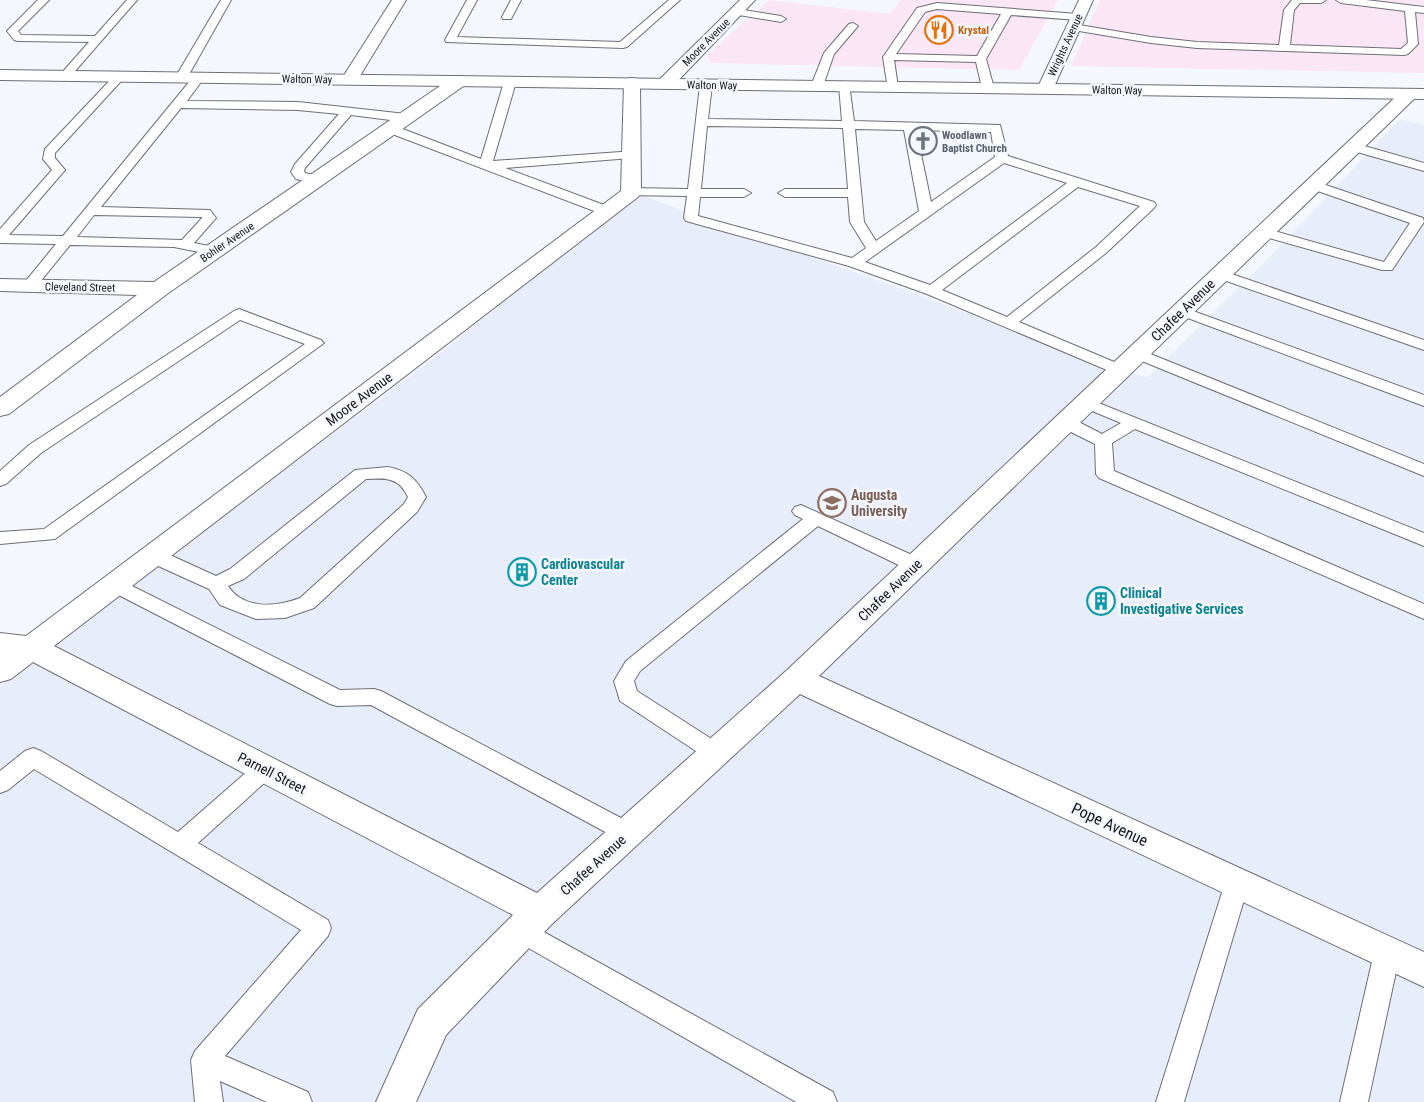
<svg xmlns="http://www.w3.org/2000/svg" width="1424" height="1102" font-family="'Roboto Condensed',sans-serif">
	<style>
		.commercial { fill: #fbe6f6 }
		.built { fill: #e7edfb }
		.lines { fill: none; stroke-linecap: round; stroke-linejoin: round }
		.lane-casing { stroke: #6d6f75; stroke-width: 2 }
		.street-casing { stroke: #6d6f75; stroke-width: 2 }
		.secondary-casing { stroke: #6d6f75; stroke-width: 2 }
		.lane { fill: #fff; fill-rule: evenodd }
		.street { fill: #fff; fill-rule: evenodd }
		.secondary { fill: #fff; fill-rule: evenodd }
		.labels { text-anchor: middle; stroke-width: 5; stroke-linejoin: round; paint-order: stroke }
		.far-food-label { font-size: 11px; font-weight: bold; fill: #c56008; stroke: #f4f7fe; text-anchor: start }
		.far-street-label { font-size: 11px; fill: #17181a; stroke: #f4f7fe }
		.far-worship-label { font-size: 11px; font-weight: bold; fill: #5b616d; stroke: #f4f7fe; text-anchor: start }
		.street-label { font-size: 14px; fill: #17181a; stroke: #f4f7fe }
		.education-label { font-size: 14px; font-weight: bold; fill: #785e54; stroke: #f4f7fe; text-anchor: start }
		.culture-label { font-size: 14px; font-weight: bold; fill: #0d838f; stroke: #f4f7fe; text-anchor: start }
		.near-street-label { font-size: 16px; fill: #17181a; stroke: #f4f7fe }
	</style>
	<rect width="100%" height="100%" fill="#f4f7fe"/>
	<g class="commercial">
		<path d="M 769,0 L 890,14 L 901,0 L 1058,0 L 1019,70 L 710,63 L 707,55 Z"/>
		<path d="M 1100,0 L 1424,0 L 1424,73 L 1071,66 Z"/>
	</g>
	<path class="built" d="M 1400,119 L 1424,125 L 1424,1102 L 0,1102 L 0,686 L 74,628 L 426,364 L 638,194 L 1147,378 L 1269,258 Z"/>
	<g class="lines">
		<defs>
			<g id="lane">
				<path d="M 38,0 L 49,0 L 18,31 L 21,35 L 95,36 L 127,0 L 137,0 L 69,78 L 65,79 L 59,76 L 89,42 L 18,41 L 14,40 L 7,31 Z"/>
				<path d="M 221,0 L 231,0 L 187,78 L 185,80 L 177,80 L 175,78 Z"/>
				<path d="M 467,0 L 477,0 L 457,37 L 620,42 L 669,0 L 680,0 L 627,47 L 623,48 L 446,42 L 445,40 Z"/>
				<path d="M 511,0 L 521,0 L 511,19 L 503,19 L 502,17 Z"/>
				<path d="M 1292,0 L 1326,0 L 1321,3 L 1300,3 L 1294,10 L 1290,45 L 1401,49 L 1408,43 L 1405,11 L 1341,3 L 1336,0 L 1366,0 L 1424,7 L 1424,13 L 1415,12 L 1418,44 L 1408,54 L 1404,55 L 1197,48 L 1151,43 L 1073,30 L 1068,27 L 1073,24 L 1151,37 L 1197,42 L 1279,45 L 1284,10 Z"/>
				<path d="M 937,3 L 1078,14 L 1083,17 L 1078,20 L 1011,15 L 986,59 L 994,88 L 992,90 L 988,91 L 982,88 L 976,62 L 894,60 L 898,87 L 892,90 L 888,89 L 883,57 L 917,8 ZM 937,9 L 1001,14 L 977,56 L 896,54 L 925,12 Z"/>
				<path d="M 737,9 L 781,16 L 786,19 L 781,22 L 733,14 L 732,12 Z"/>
				<path d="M 853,23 L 858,26 L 834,54 L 823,86 L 821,88 L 813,88 L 811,86 L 824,53 L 849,24 Z"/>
				<path d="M 119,74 L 125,77 L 123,79 L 55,153 L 55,158 L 65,170 L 9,235 L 63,236 L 194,76 L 198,75 L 204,78 L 187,101 L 298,102 L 406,114 L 412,118 L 406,122 L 351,115 L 305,168 L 304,171 L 305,173 L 323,177 L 324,180 L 318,184 L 296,179 L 291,172 L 295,164 L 339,114 L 298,110 L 181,108 L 101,207 L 210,210 L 216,218 L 194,243 L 219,248 L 221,251 L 219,254 L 214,255 L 174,247 L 70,245 L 35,288 L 25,288 L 23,285 L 25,282 L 56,244 L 0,243 L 0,229 L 52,170 L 43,159 L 45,149 L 115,75 ZM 94,215 L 202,217 L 202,218 L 182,240 L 77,237 Z"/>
				<path d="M 510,79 L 516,82 L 493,161 L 635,151 L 637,154 L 635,157 L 631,158 L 505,168 L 612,208 L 614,211 L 612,214 L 602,214 L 387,132 L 385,129 L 387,126 L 395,126 L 481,159 L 504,82 Z"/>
				<path d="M 706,82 L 712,85 L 708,119 L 842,121 L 839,86 L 841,84 L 849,84 L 854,121 L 1000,125 L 1008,156 L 1154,202 L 1156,205 L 1154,208 L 1106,253 L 1019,322 L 1126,367 L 1128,370 L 1126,373 L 1114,373 L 927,294 L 849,266 L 686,221 L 684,218 L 687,196 L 625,195 L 623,192 L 625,189 L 630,188 L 688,189 L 700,85 ZM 707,126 L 843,128 L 848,189 L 785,189 L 778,193 L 785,197 L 848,197 L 850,222 L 866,248 L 852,258 L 698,216 L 700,197 L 744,197 L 751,193 L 744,189 L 701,189 ZM 855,129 L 904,130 L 919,211 L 876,241 L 864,222 ZM 916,130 L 991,132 L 995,157 L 931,202 ZM 1004,163 L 1067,183 L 930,285 L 865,262 ZM 1078,187 L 1140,206 L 1096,247 L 1007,317 L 942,290 Z"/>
				<path d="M 1354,143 L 1424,163 L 1424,171 L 1350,150 L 1348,147 L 1350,144 Z"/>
				<path d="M 1314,181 L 1423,218 L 1424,222 L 1392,270 L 1382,270 L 1259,235 L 1257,232 L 1264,228 L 1384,262 L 1410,223 L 1309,188 L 1308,185 L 1309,182 Z"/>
				<path d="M 1220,270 L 1424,340 L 1424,350 L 1215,277 L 1213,274 L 1215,271 Z"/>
				<path d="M 1182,307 L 1424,395 L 1424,406 L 1177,314 L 1175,311 L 1177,308 Z"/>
				<path d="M 239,309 L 321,340 L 324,343 L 55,539 L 0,544 L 0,532 L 44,529 L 305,344 L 240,320 L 41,453 L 6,484 L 0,486 L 0,471 L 29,445 L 234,311 Z"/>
				<path d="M 1138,349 L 1424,464 L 1424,476 L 1132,357 L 1130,354 L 1132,351 Z"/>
				<path d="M 1086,398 L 1424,533 L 1424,546 L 1135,429 L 1112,443 L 1114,471 L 1424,604 L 1424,619 L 1099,478 L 1096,474 L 1095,444 L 1059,426 L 1057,422 L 1059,418 L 1071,418 L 1102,434 L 1121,423 L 1080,406 L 1078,403 L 1080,400 Z"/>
				<path d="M 388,467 C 408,471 417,479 426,497 L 417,512 L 314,608 L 285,618 L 256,619 L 220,605 L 209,589 L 145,560 L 143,555 L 145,550 L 152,549 L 159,550 L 216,576 L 230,569 L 355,470 ZM 366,479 C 385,478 399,477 408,497 L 404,504 L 300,598 C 276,607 244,610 228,586 L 244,579 Z"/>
				<path d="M 801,505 L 923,560 L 925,565 L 923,570 L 916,572 L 909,570 L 818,526 L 640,671 L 634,681 L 637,691 L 724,747 L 727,753 L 724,759 L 716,762 L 708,759 L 620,701 L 614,681 L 626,661 L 803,519 L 795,515 L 792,511 L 795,507 Z"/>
				<path d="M 114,577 L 340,690 L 374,689 L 381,691 L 636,826 L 640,833 L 636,840 L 628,843 L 620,840 L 371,705 L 337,706 L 330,704 L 107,589 L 104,584 L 107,579 Z"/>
				<path d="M 33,748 L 41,751 L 178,832 L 257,763 L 265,760 L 273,763 L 276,769 L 273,775 L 198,843 L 328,920 L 331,928 L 328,936 L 225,1056 L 308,1092 L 312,1102 L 267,1102 L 220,1081 L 223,1102 L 195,1102 L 191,1060 L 195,1051 L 301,930 L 34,769 L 8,790 L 0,793 L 0,771 L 25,751 Z"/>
				<path d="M 1237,873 L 1245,876 L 1249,883 L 1184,1102 L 1156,1102 L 1225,883 L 1229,876 Z"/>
				<path d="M 522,920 L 833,1092 L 837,1102 L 796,1102 L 513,939 L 510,931 L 513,923 Z"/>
				<path d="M 1387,942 L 1396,945 L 1400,953 L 1368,1102 L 1340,1102 L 1374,953 L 1378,945 Z"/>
			</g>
			<g id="street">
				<path d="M 392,0 L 406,0 L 355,84 L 343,84 L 341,80 Z"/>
				<path d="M 740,0 L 755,0 L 671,88 L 659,88 L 657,84 L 659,80 Z"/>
				<path d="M 1079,0 L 1093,0 L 1053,89 L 1051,93 L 1039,93 L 1037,89 Z"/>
				<path d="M 459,76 L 465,77 L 467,81 L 465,85 L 167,294 L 9,414 L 0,416 L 0,397 L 137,295 L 0,291 L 0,279 L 154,282 L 453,77 Z"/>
				<path d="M 632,78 L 638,79 L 640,83 L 641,193 L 638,197 L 54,646 L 537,893 L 786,671 L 1403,90 L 1415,90 L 1417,94 L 1415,98 L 819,676 L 1424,952 L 1424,987 L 800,694 L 553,923 L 446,1035 L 416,1102 L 376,1102 L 418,1009 L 513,915 L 33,662 L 11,679 L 0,682 L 0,633 L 26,636 L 621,191 L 624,83 L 626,79 Z"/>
			</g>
			<path id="secondary" d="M 0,70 L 1424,89 L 1424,99 L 0,80 Z"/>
		</defs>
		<use href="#lane" class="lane-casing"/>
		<use href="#street" class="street-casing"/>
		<use href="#secondary" class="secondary-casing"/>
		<use href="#lane" class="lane"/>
		<use href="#street" class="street"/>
		<use href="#secondary" class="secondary"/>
	</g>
	<defs>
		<symbol id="restaurant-ring" viewBox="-11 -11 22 22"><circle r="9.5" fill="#f4f7fe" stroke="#e8710a" stroke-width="1.5"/><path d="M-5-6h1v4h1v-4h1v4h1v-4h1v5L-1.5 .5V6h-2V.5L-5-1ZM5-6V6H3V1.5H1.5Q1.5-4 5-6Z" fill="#e8710a"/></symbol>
		<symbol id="church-ring" viewBox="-11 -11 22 22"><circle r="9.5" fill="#f4f7fe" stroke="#6b7280" stroke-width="1.5"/><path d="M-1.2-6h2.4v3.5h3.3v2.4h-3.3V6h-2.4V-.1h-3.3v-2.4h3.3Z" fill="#6b7280"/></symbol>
		<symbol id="university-ring" viewBox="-11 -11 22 22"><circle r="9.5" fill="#f4f7fe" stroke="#8d6e63" stroke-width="1.5"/><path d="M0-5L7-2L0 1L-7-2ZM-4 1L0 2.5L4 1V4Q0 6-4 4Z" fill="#8d6e63"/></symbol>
		<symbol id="building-ring" viewBox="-11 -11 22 22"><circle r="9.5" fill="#f4f7fe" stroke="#0f9aa8" stroke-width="1.5"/><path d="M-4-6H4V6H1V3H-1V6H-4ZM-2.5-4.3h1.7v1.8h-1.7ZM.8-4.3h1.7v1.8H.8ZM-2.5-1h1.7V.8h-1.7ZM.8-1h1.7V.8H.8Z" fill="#0f9aa8"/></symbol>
	</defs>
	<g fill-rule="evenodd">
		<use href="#restaurant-ring" x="923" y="14" width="32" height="32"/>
		<use href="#church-ring" x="907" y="125" width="32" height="32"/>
		<use href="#university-ring" x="816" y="487" width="32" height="32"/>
		<use href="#building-ring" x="506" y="556" width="32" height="32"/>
		<use href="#building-ring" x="1085" y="585" width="32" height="32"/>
	</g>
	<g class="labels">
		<g class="far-food-label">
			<text x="958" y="34">Krystal</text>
		</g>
		<g class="far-street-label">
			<text transform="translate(706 42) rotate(-45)" y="4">Moore Avenue</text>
			<text transform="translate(1065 45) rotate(-65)" y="4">Wrights Avenue</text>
			<text transform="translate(307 79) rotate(1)" y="4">Walton Way</text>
			<text transform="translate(712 85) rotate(1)" y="4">Walton Way</text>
			<text transform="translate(1117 90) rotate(1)" y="4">Walton Way</text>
			<text transform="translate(227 242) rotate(-34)" y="4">Bohler Avenue</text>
			<text transform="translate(80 287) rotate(1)" y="4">Cleveland Street</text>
		</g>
		<g class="far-worship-label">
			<text x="942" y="139">Woodlawn<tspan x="942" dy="13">Baptist Church</tspan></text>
		</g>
		<g class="street-label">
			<text transform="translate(1183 310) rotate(-44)" y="5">Chafee Avenue</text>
			<text transform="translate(359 399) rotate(-37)" y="5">Moore Avenue</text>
			<text transform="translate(890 590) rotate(-44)" y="5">Chafee Avenue</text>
			<text transform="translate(272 773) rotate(27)" y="5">Parnell Street</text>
			<text transform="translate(593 865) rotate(-42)" y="5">Chafee Avenue</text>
		</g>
		<g class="education-label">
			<text x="851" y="500">Augusta<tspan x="851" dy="16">University</tspan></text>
		</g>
		<g class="culture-label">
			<text x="541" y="569">Cardiovascular<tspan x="541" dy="16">Center</tspan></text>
			<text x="1120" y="598">Clinical<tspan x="1120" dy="16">Investigative Services</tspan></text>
		</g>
		<g class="near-street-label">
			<text transform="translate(1110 824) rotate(25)" y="6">Pope Avenue</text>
		</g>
	</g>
</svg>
